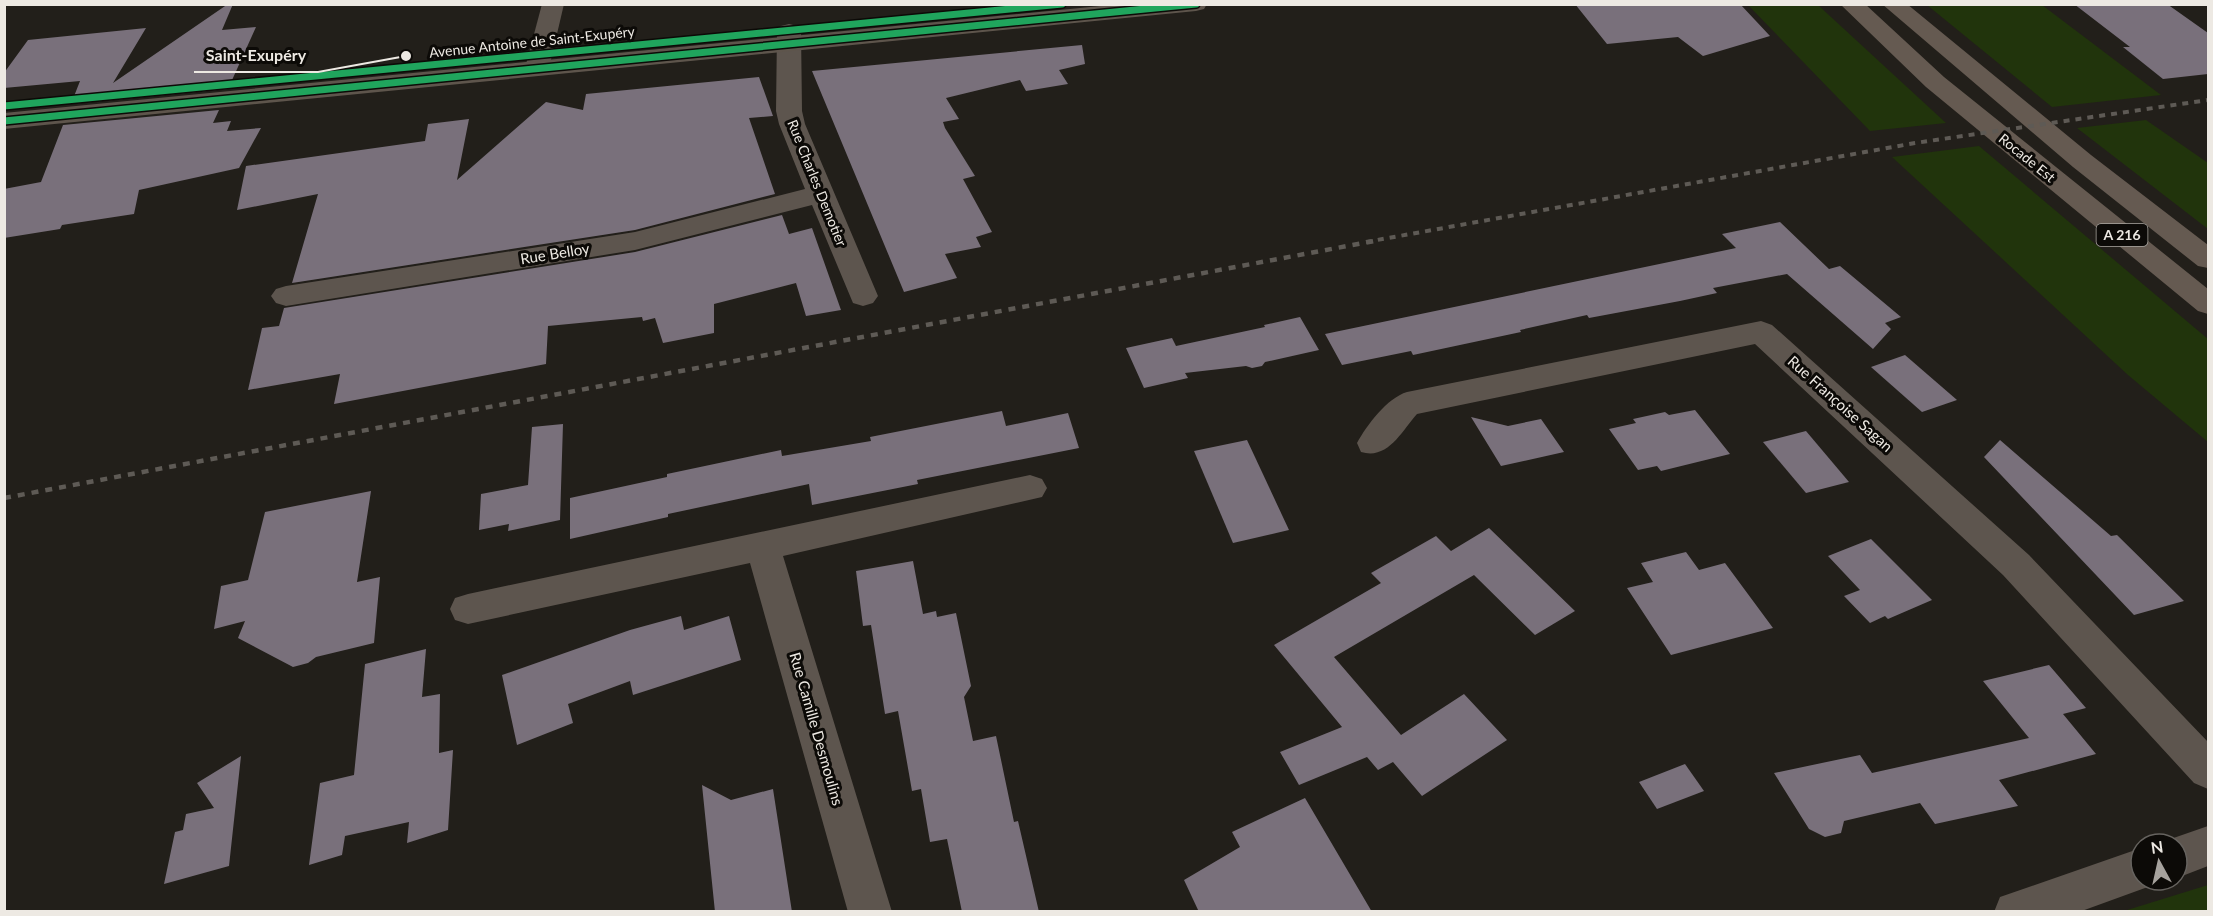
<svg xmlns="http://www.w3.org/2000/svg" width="2213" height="916" font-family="Lato,sans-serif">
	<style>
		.green { fill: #21340c }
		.building { fill: #79707b }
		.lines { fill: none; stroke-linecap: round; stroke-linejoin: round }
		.minor { fill: #5d554e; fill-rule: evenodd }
		.major { fill: #5e554c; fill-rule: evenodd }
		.highway { fill: #655a51; fill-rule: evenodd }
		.rail-far1 { stroke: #5e5a55; stroke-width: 4; stroke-dasharray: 6 6; stroke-linecap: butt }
		.rail { stroke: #5e5a55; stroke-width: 4.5; stroke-dasharray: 7 7; stroke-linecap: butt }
		.cycleway-casing { stroke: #0c0a07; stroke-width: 10 }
		.cycleway { stroke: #20a55d; stroke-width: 7 }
		.labels { text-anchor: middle; stroke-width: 6; stroke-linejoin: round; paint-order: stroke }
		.far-street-label { font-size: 14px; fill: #ede9e3; stroke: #0c0a07 }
		.shield { fill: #0c0a07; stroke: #aaa6a1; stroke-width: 1.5 }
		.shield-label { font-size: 14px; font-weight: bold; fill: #ede9e3 }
		.street-label { font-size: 15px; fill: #ede9e3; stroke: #0c0a07 }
		.leader { fill: none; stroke: #ede9e3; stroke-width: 2 }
		.callout-dot { fill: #ede9e3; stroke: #0c0a07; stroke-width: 2 }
		.callout-label { font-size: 16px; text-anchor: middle; font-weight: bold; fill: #ede9e3; stroke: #0c0a07; stroke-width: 6; stroke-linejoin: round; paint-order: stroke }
	</style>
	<rect width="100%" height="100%" fill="#221f1a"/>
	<g class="green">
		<path d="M 1748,5 L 1818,5 L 1946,123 L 1870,131 Z"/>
		<path d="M 1927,5 L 2042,5 L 2161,95 L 2052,107 Z"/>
		<path d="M 2146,120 L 2208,163 L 2208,229 L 2077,128 Z"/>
		<path d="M 1979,146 L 2208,339 L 2208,442 L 2128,375 L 1892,157 Z"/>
		<path d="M 2208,885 L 2208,911 L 2124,911 Z"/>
	</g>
	<g class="building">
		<path d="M 228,4 L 233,4 L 222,30 L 256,27 L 228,89 L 71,104 L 80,81 L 4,88 L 4,73 L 28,40 L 146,28 L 113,83 Z"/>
		<path d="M 1575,4 L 1740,4 L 1770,36 L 1703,56 L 1678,37 L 1607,44 Z"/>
		<path d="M 2074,4 L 2167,4 L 2208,33 L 2208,74 L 2163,79 L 2123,47 L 2130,47 Z"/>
		<path d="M 1082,45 L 1085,64 L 1059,70 L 1068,84 L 1026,91 L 1020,80 L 946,98 L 959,119 L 943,122 L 945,128 L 975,176 L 963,179 L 992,232 L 976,237 L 981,247 L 945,254 L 957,278 L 904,292 L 812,71 Z"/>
		<path d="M 759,77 L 773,116 L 749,118 L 775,194 L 635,230 L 292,283 L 318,194 L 237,210 L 246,166 L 425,141 L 428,124 L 469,119 L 457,180 L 546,102 L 583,110 L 586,94 Z"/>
		<path d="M 219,110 L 213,123 L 231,121 L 227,131 L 261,128 L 239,168 L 139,190 L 134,214 L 62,225 L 60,229 L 4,238 L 4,189 L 41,182 L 63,125 Z"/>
		<path d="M 782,215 L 789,234 L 812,228 L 841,310 L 806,316 L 796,283 L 714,304 L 714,333 L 663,343 L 655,318 L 643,321 L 642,317 L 548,326 L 546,364 L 334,404 L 340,374 L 248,390 L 262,328 L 279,326 L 284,308 L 635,252 Z"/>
		<path d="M 1780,222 L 1829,269 L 1840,266 L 1901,317 L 1885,323 L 1891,329 L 1873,349 L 1787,274 L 1713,288 L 1717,293 L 1680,301 L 1589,318 L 1587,315 L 1520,330 L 1521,332 L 1413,355 L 1411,351 L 1342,365 L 1325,334 L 1736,248 L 1722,234 Z"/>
		<path d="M 1300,317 L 1319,350 L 1265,362 L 1262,366 L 1252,368 L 1246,366 L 1185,373 L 1188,378 L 1144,388 L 1126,348 L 1172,338 L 1176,346 L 1265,327 L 1264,325 Z"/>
		<path d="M 1905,355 L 1957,400 L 1922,412 L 1871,367 Z"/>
		<path d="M 1695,410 L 1730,454 L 1661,471 L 1657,466 L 1638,470 L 1609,429 L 1636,423 L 1633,419 L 1665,412 L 1669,415 Z"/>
		<path d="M 1002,411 L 1006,426 L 1068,413 L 1079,448 L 917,480 L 918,484 L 812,505 L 809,484 L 668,514 L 668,517 L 570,539 L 570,498 L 667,477 L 667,474 L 781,450 L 782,456 L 871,441 L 870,437 Z"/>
		<path d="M 1471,417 L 1508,426 L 1541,419 L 1564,452 L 1501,466 Z"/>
		<path d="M 563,424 L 560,520 L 508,531 L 509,524 L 479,530 L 481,494 L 528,485 L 532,427 Z"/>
		<path d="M 1806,431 L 1849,482 L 1806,493 L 1763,442 Z"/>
		<path d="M 1247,440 L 1289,530 L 1233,543 L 1194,451 Z"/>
		<path d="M 2000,440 L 2111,536 L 2117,535 L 2184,601 L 2134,615 L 1984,457 Z"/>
		<path d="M 371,491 L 357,582 L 380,577 L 374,643 L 316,657 L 308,663 L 293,667 L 238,638 L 245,621 L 214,629 L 221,586 L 248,580 L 265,512 Z"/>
		<path d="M 1489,528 L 1575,611 L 1535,635 L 1474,575 L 1334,657 L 1401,735 L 1464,694 L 1507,740 L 1422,796 L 1393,762 L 1378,770 L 1367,757 L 1299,785 L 1280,752 L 1342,727 L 1274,645 L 1381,583 L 1371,573 L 1436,536 L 1451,551 Z"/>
		<path d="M 1871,539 L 1932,600 L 1888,619 L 1885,616 L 1870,623 L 1844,596 L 1860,590 L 1828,556 Z"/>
		<path d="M 1686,552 L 1699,570 L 1725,563 L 1773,628 L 1671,655 L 1627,588 L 1653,582 L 1641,563 Z"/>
		<path d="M 913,561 L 923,614 L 936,611 L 937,617 L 956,613 L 971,686 L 964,697 L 973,741 L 996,736 L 1014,822 L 1018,821 L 1039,912 L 962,912 L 947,839 L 930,842 L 921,789 L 912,791 L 898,711 L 885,714 L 871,625 L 863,626 L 856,571 Z"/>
		<path d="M 681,616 L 684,630 L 729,616 L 741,660 L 633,695 L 630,681 L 568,704 L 573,723 L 517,745 L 502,675 L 630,630 Z"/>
		<path d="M 426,649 L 422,697 L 440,694 L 439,753 L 453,750 L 448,830 L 407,843 L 409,822 L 345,836 L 342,855 L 309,865 L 320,783 L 354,775 L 365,664 Z"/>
		<path d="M 2049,665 L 2086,708 L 2063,714 L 2096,754 L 1999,780 L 2018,806 L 1935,824 L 1920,803 L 1844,821 L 1841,833 L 1825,837 L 1809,829 L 1774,773 L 1860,755 L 1872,773 L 2029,738 L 1983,681 Z"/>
		<path d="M 241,756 L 229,866 L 164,884 L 175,832 L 183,830 L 186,814 L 214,808 L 197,783 Z"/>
		<path d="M 1685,764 L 1704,791 L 1657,809 L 1639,782 Z"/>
		<path d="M 702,785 L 731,800 L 773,789 L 792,912 L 715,912 Z"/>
		<path d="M 1305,798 L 1372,912 L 1199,912 L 1184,880 L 1240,847 L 1232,832 Z"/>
	</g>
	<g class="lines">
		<g class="minor">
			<path d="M 542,4 L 564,4 L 549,68 L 546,73 L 537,75 L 528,73 L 525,68 Z"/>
			<path d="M 789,24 L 797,26 L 801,31 L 802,111 L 805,124 L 878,296 L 873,303 L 863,306 L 853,303 L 812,205 L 635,250 L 286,306 L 276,303 L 271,296 L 276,289 L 286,286 L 635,232 L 805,189 L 779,124 L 776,111 L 777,31 L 781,26 Z"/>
			<path d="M 1761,321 L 1772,325 L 2029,555 L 2208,742 L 2208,789 L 2194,783 L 2003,575 L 1755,344 L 1417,414 C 1401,432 1388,460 1361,452 L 1357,443 C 1367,425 1387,398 1407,392 Z"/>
			<path d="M 1030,475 L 1042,479 L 1047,488 L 1042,497 L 783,556 L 892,912 L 848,912 L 750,563 L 468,624 L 455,620 L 450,609 L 455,598 L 468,594 Z"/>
			<path d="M 2208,826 L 2208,866 L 2177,878 L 2177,844 L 2162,842 Z"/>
			<path d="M 2141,848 L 2141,880 L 2158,880 L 2156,884 L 2079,912 L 1994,912 L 2000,897 Z"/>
		</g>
		<path class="major" d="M 1121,4 L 1207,4 L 1204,9 L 1196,11 L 4,129 L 4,113 Z"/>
		<g class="highway">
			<path d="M 1840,4 L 1865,4 L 1944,77 L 2208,289 L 2208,314 L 2198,311 L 1926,87 Z"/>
			<path d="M 1882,4 L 1907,4 L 2091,155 L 2208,245 L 2208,268 L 2198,266 L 2073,167 Z"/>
		</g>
		<path class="rail-far1" d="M 1366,242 L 1915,143 L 2208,100"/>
		<path class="rail" d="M 4,498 L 1374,241"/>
		<defs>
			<g id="cycleway">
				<path d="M 4,106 L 1062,4"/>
				<path d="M 4,121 L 1196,4"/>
			</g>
		</defs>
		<use href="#cycleway" class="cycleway-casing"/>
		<use href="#cycleway" class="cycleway"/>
	</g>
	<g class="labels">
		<g class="far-street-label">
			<text transform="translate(532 42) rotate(-6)" y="5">Avenue Antoine de Saint-Exupéry</text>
			<text transform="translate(2027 158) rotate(39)" y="5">Rocade Est</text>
			<text transform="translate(817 183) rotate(68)" y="5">Rue Charles Demotier</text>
		</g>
		<rect class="shield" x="2096.5" y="224" width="51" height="22" rx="4.5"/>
		<g class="shield-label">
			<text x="2122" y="240">A 216</text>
		</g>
		<g class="street-label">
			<text transform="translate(555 254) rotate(-9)" y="5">Rue Belloy</text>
			<text transform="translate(1840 404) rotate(42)" y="5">Rue Françoise Sagan</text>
			<text transform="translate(816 729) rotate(74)" y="5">Rue Camille Desmoulins</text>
		</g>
	</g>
	<path class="leader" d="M406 56L318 72H194"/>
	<circle class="callout-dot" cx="406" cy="56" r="6"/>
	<g class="callout-label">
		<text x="256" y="61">Saint-Exupéry</text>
	</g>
	<rect width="2213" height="916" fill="none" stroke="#ede9e3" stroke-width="12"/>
	<g transform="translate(2159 862) rotate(352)"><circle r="28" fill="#0c0a07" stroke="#66635f" stroke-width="1.5"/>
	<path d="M0-4.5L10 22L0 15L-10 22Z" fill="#a6a29d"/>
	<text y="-9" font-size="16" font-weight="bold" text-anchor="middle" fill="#ede9e3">N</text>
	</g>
</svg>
